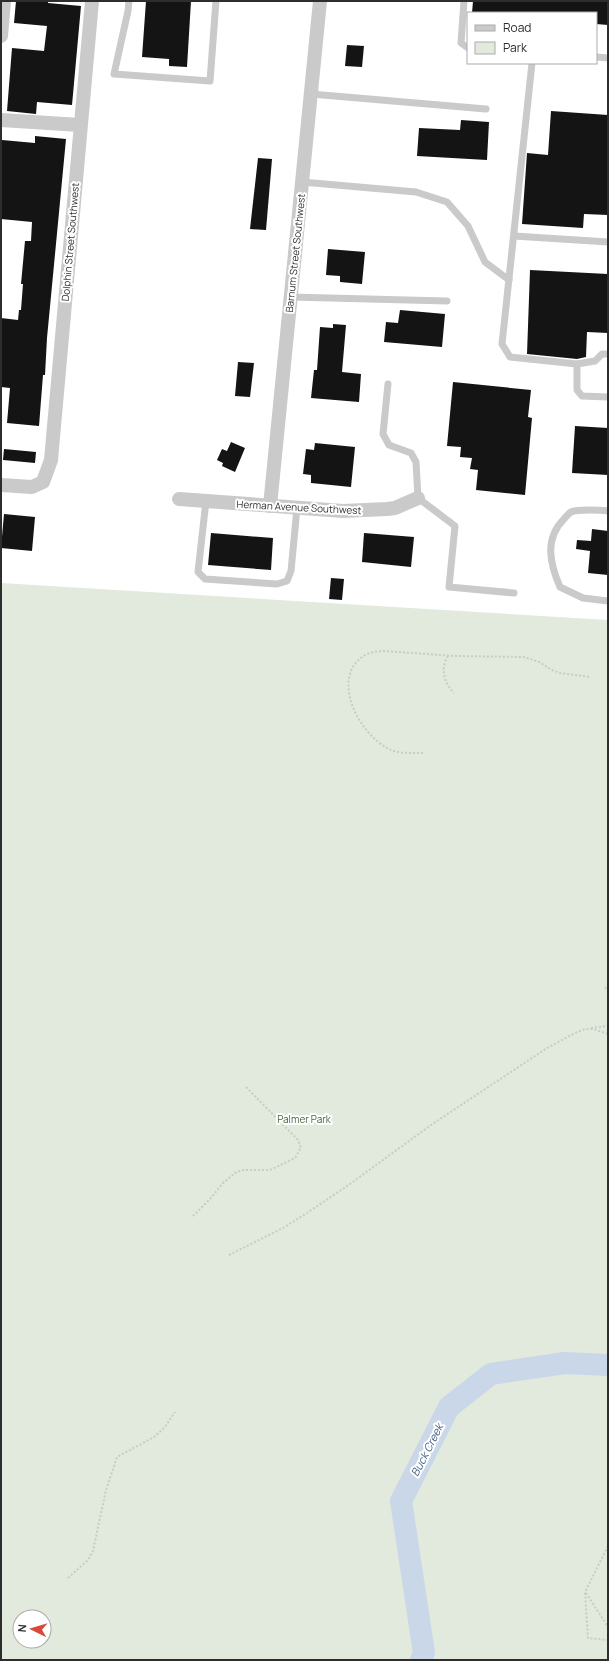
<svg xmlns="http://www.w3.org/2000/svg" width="609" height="1661" font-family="Manrope,sans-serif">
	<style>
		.green { fill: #e1eadc; fill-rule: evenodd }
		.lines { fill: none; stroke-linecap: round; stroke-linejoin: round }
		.river { stroke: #c9d7e9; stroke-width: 22 }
		.building { fill: #141414 }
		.path { stroke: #cacaca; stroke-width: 2; stroke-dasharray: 2 2; stroke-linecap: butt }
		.service { stroke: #cacaca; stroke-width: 7 }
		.minor { stroke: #cacaca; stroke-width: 14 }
		.labels { text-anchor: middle; stroke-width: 4; stroke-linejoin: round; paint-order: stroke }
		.street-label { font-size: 10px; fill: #2d2d2d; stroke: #fff }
		.park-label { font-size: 10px; fill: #4a653e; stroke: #fff }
		.water-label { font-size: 11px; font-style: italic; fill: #416189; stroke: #fff }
	</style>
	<rect width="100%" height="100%" fill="#fff"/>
	<path class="green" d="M 1,583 L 608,620 L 608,1660 L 1,1660 ZM 20,1617 L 44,1617 L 44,1641 L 20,1641 Z"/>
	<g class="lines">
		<path class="river" d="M 421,1660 L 424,1653 L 401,1501 L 449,1407 L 491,1374 L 565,1363 L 608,1365"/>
	</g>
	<g class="building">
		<path d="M 16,1 L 48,1 L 48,3 L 81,6 L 72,105 L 37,102 L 36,114 L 7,111 L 12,48 L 44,51 L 47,26 L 14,23 Z"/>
		<path d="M 146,1 L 191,1 L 187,67 L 169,66 L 169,59 L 142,57 Z"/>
		<path d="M 473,1 L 608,1 L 608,25 L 596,24 L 596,13 L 472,13 Z"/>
		<path d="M 347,45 L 364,46 L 362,67 L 345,66 Z"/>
		<path d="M 551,111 L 608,115 L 608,215 L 584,214 L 583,228 L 522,224 L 527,153 L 548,155 Z"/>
		<path d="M 461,120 L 489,122 L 487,160 L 417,156 L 419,128 L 460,130 Z"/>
		<path d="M 35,136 L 66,139 L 47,338 L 45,375 L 43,375 L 39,426 L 7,423 L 10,388 L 1,387 L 1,318 L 18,320 L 19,310 L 21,310 L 23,284 L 21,284 L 25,241 L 31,241 L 32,222 L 1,219 L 2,140 L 35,143 Z"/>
		<path d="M 258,158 L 272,159 L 266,230 L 250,229 Z"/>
		<path d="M 328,249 L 365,252 L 362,284 L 340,282 L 340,276 L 326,275 Z"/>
		<path d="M 530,270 L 608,274 L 608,333 L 587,332 L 586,357 L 577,359 L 527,354 Z"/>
		<path d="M 400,310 L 445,314 L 442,347 L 384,342 L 386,322 L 398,323 Z"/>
		<path d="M 333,324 L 346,325 L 342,372 L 361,374 L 359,402 L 311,398 L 314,370 L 317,370 L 320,327 L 333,328 Z"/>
		<path d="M 238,362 L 254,363 L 250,397 L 235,396 Z"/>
		<path d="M 453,382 L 531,390 L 528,417 L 532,418 L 525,495 L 476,490 L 478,470 L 470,469 L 472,458 L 460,457 L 461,447 L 447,446 Z"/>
		<path d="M 575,426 L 608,428 L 608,475 L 572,473 Z"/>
		<path d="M 231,442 L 245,448 L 235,472 L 222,466 L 223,463 L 217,460 L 222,449 L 227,451 Z"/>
		<path d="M 315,443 L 355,447 L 351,487 L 311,483 L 311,475 L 303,474 L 306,449 L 314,450 Z"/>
		<path d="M 4,449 L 36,452 L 35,463 L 3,460 Z"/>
		<path d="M 4,514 L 35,517 L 32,551 L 1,548 Z"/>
		<path d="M 592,529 L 608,531 L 608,575 L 588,573 L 590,551 L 576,549 L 577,540 L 591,541 Z"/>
		<path d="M 211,533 L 273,538 L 271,570 L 208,565 Z"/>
		<path d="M 364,533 L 414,537 L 411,567 L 362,562 Z"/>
		<path d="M 331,578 L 344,579 L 342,600 L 329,599 Z"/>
	</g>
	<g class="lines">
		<g class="path">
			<path d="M 448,656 C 440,668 444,683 454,693"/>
			<path d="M 423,753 C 411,753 397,754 387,748 C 362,734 337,692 354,665 C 361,655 372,651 383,651 L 456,656 L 524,657 L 539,662 L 552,670 L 560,673 L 590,677"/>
			<path d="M 605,987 L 608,991"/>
			<path d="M 591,1028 L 608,1026"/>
			<path d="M 193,1216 L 210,1199 L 223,1183 L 235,1173 L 242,1170 L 270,1170 L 295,1158 L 301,1148 L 298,1140 L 246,1087"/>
			<path d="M 229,1255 L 283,1228 L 307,1213 L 350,1184 L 431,1125 L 547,1048 L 577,1032 L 585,1029 L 593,1029 L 608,1034"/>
			<path d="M 608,1546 L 585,1592 L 588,1638 L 608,1640"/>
			<path d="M 68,1578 L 88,1560 L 93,1551 L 106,1490 L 117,1457 L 154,1437 L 165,1427 L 175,1412"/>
			<path d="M 586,1593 L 608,1627"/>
		</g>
		<g class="service">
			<path d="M 129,1 L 128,11 L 114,74 L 210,81 L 216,1"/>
			<path d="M 464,1 L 461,43 L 468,48"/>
			<path d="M 596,57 L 608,58"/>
			<path d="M 532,63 L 502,344 L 510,357 L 577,364 L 577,390 L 582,396 L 608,397"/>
			<path d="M 311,94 L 486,109"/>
			<path d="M 302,182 L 416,192 L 447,202 L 468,226 L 485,262 L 509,280"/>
			<path d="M 514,236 L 608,242"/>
			<path d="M 290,297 L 447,301"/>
			<path d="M 577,364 L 595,361 L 602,354 L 608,354"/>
			<path d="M 388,384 L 383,434 L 389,445 L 411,453 L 416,462 L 418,498 L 455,526 L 449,587 L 514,593"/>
			<path d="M 206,501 L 198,572 L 205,579 L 277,584 L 287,581 L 291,571 L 297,508"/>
			<path d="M 608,511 C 601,510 577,509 571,512 C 569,513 566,517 564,519 C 544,539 550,564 560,587 L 583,598 L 608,601"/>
		</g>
		<g class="minor">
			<path d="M 1,36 L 4,1"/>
			<path d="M 1,120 L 80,125"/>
			<path d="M 1,485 L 32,487 L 43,482 L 51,460 L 92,1"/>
			<path d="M 179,499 L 343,511 L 387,509 L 395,508 L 418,498"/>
			<path d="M 270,506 L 320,1"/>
		</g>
	</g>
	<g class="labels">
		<g class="street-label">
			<text transform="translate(70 242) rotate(-85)" y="4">Dolphin Street Southwest</text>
			<text transform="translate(295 253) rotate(-84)" y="4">Barnum Street Southwest</text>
			<text transform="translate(299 507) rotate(3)" y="4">Herman Avenue Southwest</text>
		</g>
		<g class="park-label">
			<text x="304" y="1123">Palmer Park</text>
		</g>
		<g class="water-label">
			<text transform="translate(427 1450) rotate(-63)" y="4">Buck Creek</text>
		</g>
	</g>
	<rect width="609" height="1661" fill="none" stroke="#2d2d2d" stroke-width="4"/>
	<rect x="467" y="12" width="130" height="52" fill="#ffffff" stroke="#ababab"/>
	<rect x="475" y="25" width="20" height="6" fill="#cacaca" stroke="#ababab"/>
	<text x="503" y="32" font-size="12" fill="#2d2d2d">Road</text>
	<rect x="475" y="42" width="20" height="12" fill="#e1eadc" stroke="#ababab"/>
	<text x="503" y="52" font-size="12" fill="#2d2d2d">Park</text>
	<g transform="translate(32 1629) rotate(275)"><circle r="19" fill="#ffffff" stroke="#ababab"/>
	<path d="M0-3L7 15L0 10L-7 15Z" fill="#d8493b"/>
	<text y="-6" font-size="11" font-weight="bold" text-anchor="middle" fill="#2d2d2d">N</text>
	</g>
</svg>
